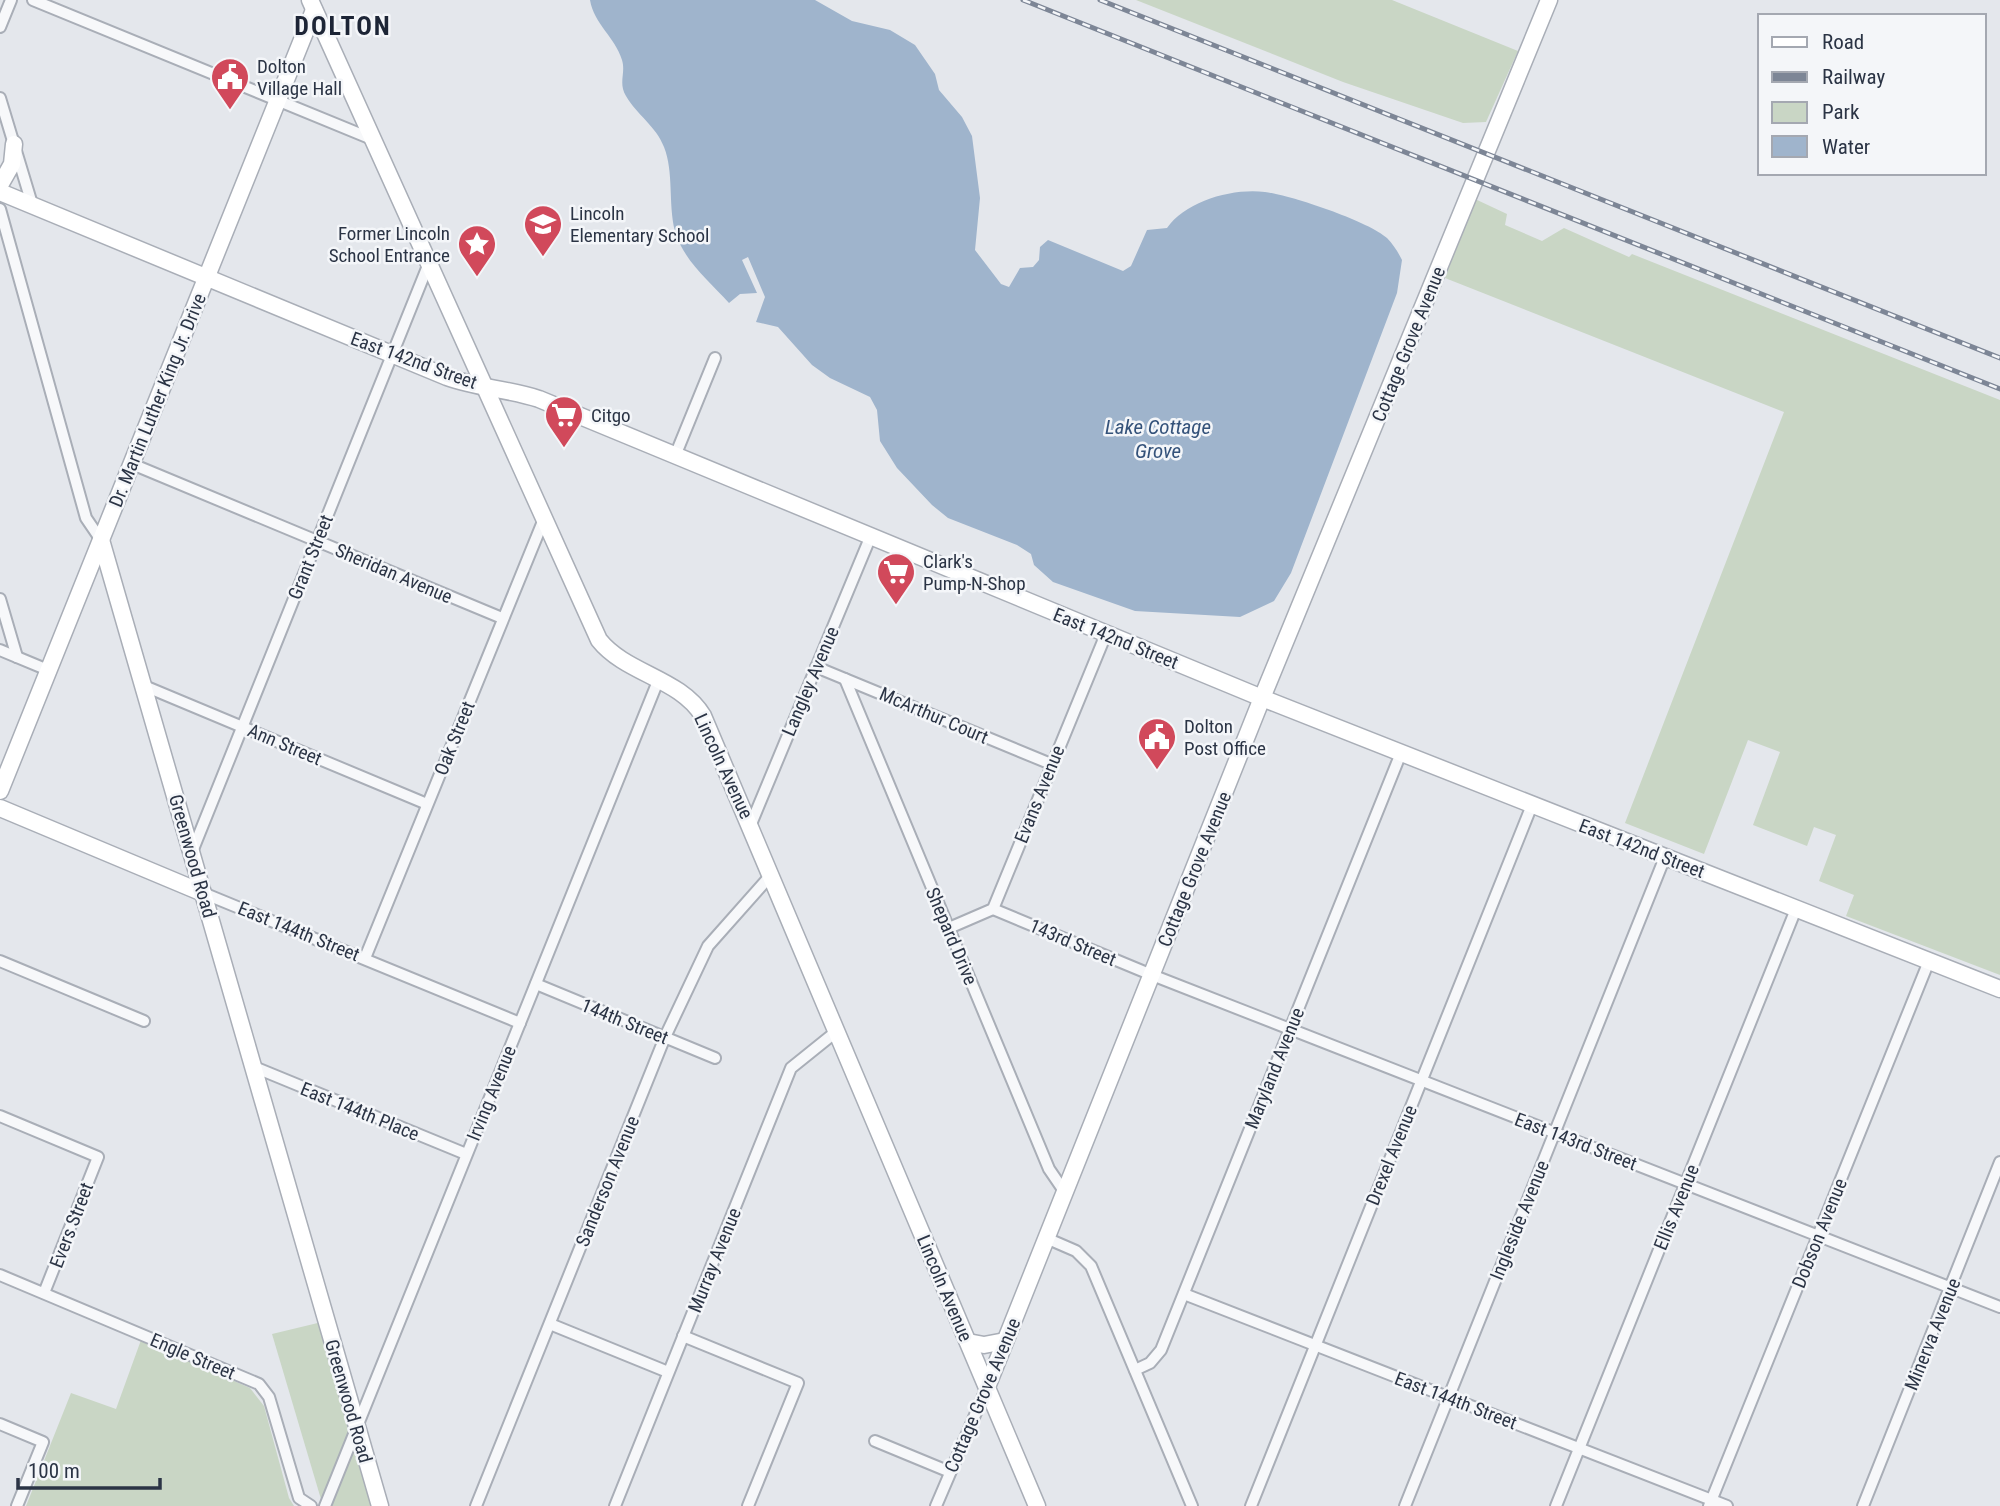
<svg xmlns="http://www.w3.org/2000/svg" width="2000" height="1506" font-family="'Roboto Condensed',sans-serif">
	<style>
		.green { fill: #c9d6c5 }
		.water { fill: #9fb4cc }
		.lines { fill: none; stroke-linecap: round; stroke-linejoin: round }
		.street-casing { stroke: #a9aeb7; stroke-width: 14 }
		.secondary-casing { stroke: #a9aeb7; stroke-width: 19 }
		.street { stroke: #f7f8fa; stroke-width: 10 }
		.secondary { stroke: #fff; stroke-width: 16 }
		.rail-casing { stroke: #7d8696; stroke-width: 5 }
		.rail { stroke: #f4f6f9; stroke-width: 2.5; stroke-dasharray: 8; stroke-linecap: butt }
		.labels { text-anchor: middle; stroke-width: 5; stroke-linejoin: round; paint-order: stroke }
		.poi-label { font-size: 19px; fill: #2b3445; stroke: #f4f6f9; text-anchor: start }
		.street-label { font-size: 19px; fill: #2b3445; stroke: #f4f6f9 }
		.water-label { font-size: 21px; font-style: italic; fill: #34527a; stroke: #f4f6f9 }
		.district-label { font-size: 26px; font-weight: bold; letter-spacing: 2px; fill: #1d2536; stroke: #f4f6f9 }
	</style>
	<rect width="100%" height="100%" fill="#e4e7ec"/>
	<g class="green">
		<path d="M 1136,0 L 1392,0 L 1518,51 L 1486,122 L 1463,123 L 1343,82 Z"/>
		<path d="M 1475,199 L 1507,214 L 1505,225 L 1542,241 L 1564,228 L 1629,257 L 1632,254 L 2000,400 L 2000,975 L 1846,916 L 1854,895 L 1819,881 L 1836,835 L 1814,827 L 1807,846 L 1753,825 L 1780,752 L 1748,740 L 1704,854 L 1625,823 L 1784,412 L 1445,278 Z"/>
		<path d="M 326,1321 L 379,1506 L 323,1506 L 272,1334 Z"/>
		<path d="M 141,1340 L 250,1388 L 264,1406 L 289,1498 L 294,1506 L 26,1506 L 71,1393 L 116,1409 Z"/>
	</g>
	<path class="water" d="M 590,0 L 815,0 L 852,21 L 890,30 L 915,45 L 935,74 L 939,90 L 962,117 L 972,136 L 980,198 L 975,250 L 1001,284 L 1009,287 L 1020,268 L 1033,267 L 1039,260 L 1040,247 L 1048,240 L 1123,271 L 1131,266 L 1147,230 L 1167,228 C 1186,201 1232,188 1265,192 C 1290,195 1368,221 1387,238 C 1393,244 1398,252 1402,260 L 1397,293 L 1291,573 L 1274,601 L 1240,617 L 1135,611 L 1053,582 L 1034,565 L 1031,554 L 1017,545 L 948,518 L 932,505 L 897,468 L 880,441 L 877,410 L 870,397 L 830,378 L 812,365 L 778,327 L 756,322 L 765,297 L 748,257 L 742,260 L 757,293 L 740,294 L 729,303 C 709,281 683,260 675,231 C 668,204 674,172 664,147 C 656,126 637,115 626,96 C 618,83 626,73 622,60 C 615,37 594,24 590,0 Z"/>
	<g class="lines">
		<defs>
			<g id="street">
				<path d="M 33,0 L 372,139"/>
				<path d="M 0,27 L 11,0"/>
				<path d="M 0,98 L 32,204"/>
				<path d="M 0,209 L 86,518 L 101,540"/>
				<path d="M 675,456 L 715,358"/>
				<path d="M 132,464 L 502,618"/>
				<path d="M 0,599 L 17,657"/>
				<path d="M 0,650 L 48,670"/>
				<path d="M 816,667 L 1051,764"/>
				<path d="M 845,679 L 1049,1169 L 1064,1191"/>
				<path d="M 142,685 L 427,804"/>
				<path d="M 751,824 L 870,538"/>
				<path d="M 192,852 L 429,263"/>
				<path d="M 203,893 L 520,1023"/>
				<path d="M 993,909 L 1152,975 L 2000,1307"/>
				<path d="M 949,928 L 993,909 L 1106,634"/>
				<path d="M 365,958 L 544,519"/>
				<path d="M 0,961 L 144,1021"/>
				<path d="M 536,984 L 715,1058"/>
				<path d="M 254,1067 L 466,1154"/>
				<path d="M 0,1116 L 98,1157 L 44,1293"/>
				<path d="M 1046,1238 L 1076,1251 L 1091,1266 L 1192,1506"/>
				<path d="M 0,1275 L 259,1384 L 269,1397 L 299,1498 L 311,1506"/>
				<path d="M 1184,1294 L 1727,1506"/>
				<path d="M 550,1324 L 668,1372"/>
				<path d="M 683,1336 L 798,1383 L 748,1506"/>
				<path d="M 1135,1370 L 1150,1363 L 1161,1350 L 1401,753"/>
				<path d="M 0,1424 L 43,1442 L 17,1506"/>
				<path d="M 875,1441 L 950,1472"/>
				<path d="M 325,1506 L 658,681"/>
				<path d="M 476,1506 L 665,1037 L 708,946 L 771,875"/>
				<path d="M 615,1506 L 791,1068 L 837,1031"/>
				<path d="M 936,1506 L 987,1387"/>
				<path d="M 1251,1506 L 1532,805"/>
				<path d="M 1405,1506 L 1665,857"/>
				<path d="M 1556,1506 L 1796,909"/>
				<path d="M 1709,1506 L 1929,961"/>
				<path d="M 1863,1506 L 2000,1162"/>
			</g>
			<g id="secondary">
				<path d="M 310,0 L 599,640 C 626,674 680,678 703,716 L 1037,1506"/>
				<path d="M 0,185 L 12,164 L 14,144"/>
				<path d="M 0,192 L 447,377 C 477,388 509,389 539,399 L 1262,698 L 2000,989"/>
				<path d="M 101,540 L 380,1506"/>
				<path d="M 0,791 L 314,10"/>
				<path d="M 0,808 L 203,893"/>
				<path d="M 968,1342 L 984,1345 L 1005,1341"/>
				<path d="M 987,1387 L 1262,698 L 1549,0"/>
			</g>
		</defs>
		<use href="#street" class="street-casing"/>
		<use href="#secondary" class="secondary-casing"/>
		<use href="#street" class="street"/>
		<use href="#secondary" class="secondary"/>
		<defs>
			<g id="rail">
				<path d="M 1023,0 L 2000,389"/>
				<path d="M 1100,0 L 2000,358"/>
			</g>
		</defs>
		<use href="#rail" class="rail-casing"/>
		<use href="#rail" class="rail"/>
	</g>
	<defs>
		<symbol id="civic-pin" viewBox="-11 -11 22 30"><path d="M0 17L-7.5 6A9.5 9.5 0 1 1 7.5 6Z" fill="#d1495b" stroke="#f4f6f9"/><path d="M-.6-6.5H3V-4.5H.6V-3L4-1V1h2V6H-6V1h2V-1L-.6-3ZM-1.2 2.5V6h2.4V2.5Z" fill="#fff"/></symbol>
		<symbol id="school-pin" viewBox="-11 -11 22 30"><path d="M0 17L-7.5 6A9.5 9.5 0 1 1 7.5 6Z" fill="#d1495b" stroke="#f4f6f9"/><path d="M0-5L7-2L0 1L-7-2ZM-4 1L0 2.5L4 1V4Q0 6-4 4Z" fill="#fff"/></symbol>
		<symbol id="sight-pin" viewBox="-11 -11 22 30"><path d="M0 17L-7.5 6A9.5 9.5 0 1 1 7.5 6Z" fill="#d1495b" stroke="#f4f6f9"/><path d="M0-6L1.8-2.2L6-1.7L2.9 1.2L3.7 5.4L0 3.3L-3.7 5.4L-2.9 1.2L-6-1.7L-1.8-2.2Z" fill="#fff"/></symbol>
		<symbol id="supermarket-pin" viewBox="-11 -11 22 30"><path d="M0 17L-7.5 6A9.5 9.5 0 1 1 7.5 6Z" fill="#d1495b" stroke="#f4f6f9"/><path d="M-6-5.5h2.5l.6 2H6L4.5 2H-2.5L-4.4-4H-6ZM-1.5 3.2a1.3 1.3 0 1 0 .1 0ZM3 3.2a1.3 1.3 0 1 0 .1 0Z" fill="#fff"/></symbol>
	</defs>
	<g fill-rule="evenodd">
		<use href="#civic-pin" x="208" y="55" width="44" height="60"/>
		<use href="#school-pin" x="521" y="202" width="44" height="60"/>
		<use href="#sight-pin" x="455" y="222" width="44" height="60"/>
		<use href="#supermarket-pin" x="542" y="393" width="44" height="60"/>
		<use href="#supermarket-pin" x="874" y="550" width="44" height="60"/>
		<use href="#civic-pin" x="1135" y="715" width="44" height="60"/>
	</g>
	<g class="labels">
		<g class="poi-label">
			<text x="257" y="73">Dolton<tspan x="257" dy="22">Village Hall</tspan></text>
			<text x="570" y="220">Lincoln<tspan x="570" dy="22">Elementary School</tspan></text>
			<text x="450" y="240" text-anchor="end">Former Lincoln<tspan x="450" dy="22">School Entrance</tspan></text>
			<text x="591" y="422">Citgo</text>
			<text x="923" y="568">Clark's<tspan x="923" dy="22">Pump-N-Shop</tspan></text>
			<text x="1184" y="733">Dolton<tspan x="1184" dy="22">Post Office</tspan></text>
		</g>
		<g class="street-label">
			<text transform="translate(1408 344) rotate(-68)" y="7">Cottage Grove Avenue</text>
			<text transform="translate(414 360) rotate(20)" y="7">East 142nd Street</text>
			<text transform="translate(157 400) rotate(-68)" y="7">Dr. Martin Luther King Jr. Drive</text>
			<text transform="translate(310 557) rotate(-68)" y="7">Grant Street</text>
			<text transform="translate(394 573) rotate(23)" y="7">Sheridan Avenue</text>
			<text transform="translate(1116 638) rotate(22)" y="7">East 142nd Street</text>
			<text transform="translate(810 681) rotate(-67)" y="7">Langley Avenue</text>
			<text transform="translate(934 715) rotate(23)" y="7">McArthur Court</text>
			<text transform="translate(454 738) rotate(-68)" y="7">Oak Street</text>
			<text transform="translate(285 744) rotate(23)" y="7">Ann Street</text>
			<text transform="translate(724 766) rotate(65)" y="7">Lincoln Avenue</text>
			<text transform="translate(1039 794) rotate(-68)" y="7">Evans Avenue</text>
			<text transform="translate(1642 848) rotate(21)" y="7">East 142nd Street</text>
			<text transform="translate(193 856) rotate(74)" y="7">Greenwood Road</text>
			<text transform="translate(1194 869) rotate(-68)" y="7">Cottage Grove Avenue</text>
			<text transform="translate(299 931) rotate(22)" y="7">East 144th Street</text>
			<text transform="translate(952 936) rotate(67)" y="7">Shepard Drive</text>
			<text transform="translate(1073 942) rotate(23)" y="7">143rd Street</text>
			<text transform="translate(625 1021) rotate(22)" y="7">144th Street</text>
			<text transform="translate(1274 1068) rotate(-68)" y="7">Maryland Avenue</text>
			<text transform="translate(491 1093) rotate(-68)" y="7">Irving Avenue</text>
			<text transform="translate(360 1111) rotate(22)" y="7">East 144th Place</text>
			<text transform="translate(1576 1141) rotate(21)" y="7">East 143rd Street</text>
			<text transform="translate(1391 1155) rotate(-68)" y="7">Drexel Avenue</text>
			<text transform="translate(607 1181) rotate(-68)" y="7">Sanderson Avenue</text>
			<text transform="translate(1676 1207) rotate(-68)" y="7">Ellis Avenue</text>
			<text transform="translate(1519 1220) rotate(-68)" y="7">Ingleside Avenue</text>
			<text transform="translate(71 1225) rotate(-69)" y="7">Evers Street</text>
			<text transform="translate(1819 1233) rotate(-68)" y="7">Dobson Avenue</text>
			<text transform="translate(714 1260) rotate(-68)" y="7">Murray Avenue</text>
			<text transform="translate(945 1288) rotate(67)" y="7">Lincoln Avenue</text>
			<text transform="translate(1932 1334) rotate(-68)" y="7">Minerva Avenue</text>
			<text transform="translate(193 1356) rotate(23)" y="7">Engle Street</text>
			<text transform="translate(982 1395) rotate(-67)" y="7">Cottage Grove Avenue</text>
			<text transform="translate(1456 1400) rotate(21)" y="7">East 144th Street</text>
			<text transform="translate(349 1401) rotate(74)" y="7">Greenwood Road</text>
		</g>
		<g class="water-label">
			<text x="1158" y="434">Lake Cottage<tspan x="1158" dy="24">Grove</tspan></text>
		</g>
		<g class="district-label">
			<text x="343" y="35">DOLTON</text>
		</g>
	</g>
	<rect x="1758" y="14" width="228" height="161" fill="#f4f6f9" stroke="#a4a8b1" stroke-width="2"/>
	<rect x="1772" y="37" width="35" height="10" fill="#ffffff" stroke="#a4a8b1" stroke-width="2"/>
	<text x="1822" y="49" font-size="21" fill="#2b3445">Road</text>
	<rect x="1772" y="72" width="35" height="10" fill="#7d8696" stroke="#a4a8b1" stroke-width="2"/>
	<text x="1822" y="84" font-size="21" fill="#2b3445">Railway</text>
	<rect x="1772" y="102" width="35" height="21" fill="#c9d6c5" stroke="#a4a8b1" stroke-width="2"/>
	<text x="1822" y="119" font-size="21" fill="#2b3445">Park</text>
	<rect x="1772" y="136" width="35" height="21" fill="#9fb4cc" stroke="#a4a8b1" stroke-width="2"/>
	<text x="1822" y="154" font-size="21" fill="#2b3445">Water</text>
	<path d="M18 1478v10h142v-10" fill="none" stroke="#2b3445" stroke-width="3.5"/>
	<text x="28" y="1478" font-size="21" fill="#2b3445" stroke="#f4f6f9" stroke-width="5" paint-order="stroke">100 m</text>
</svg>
